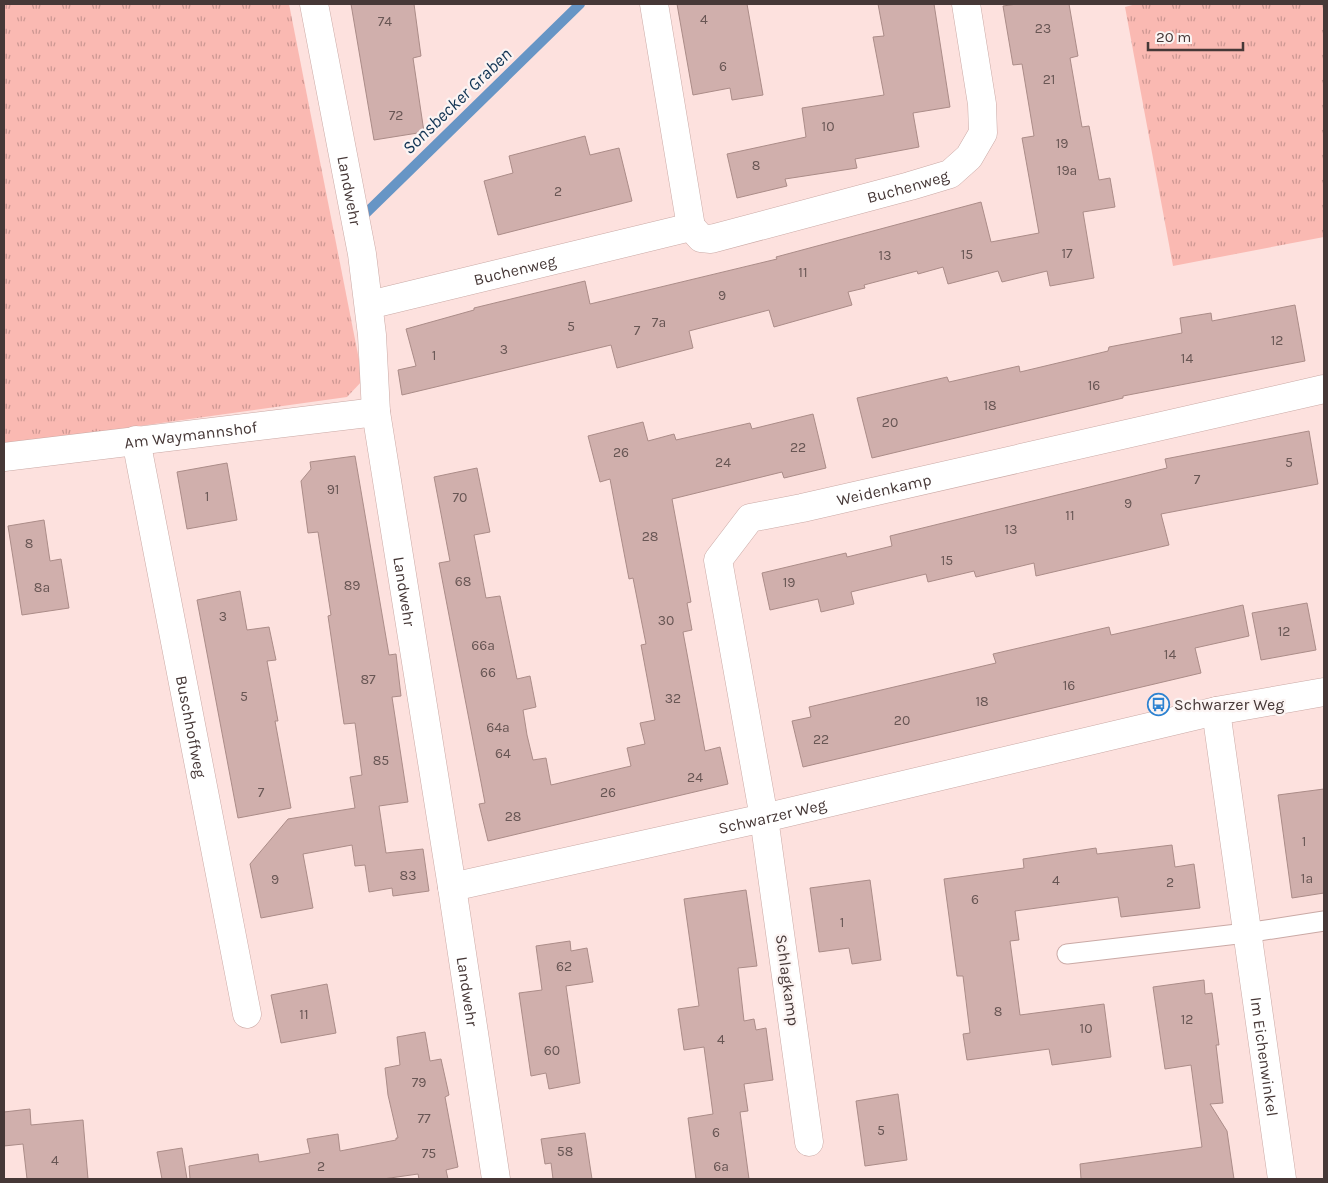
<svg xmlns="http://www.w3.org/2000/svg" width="1328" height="1183" font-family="Karla,sans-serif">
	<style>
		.grass { fill: url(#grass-tufts) }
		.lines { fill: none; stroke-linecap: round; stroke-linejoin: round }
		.stream { stroke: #6795c5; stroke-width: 10 }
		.building { fill: #d0afac; stroke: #ab8c88 }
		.service-casing { stroke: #caa9a5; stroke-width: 21 }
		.minor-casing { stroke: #caa9a5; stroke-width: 29 }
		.service { stroke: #fff; stroke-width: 19 }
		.minor { stroke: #fff; stroke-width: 28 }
		.labels { text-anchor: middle; stroke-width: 4.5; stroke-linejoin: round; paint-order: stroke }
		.number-label { font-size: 14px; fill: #685654 }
		.street-label { font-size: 16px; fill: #463837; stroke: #fbf4f3 }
		.poi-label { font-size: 16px; fill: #463837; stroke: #fbf4f3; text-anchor: start }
		.water-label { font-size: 18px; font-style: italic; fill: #0e3151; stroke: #fbf4f3 }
	</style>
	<defs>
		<pattern id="grass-tufts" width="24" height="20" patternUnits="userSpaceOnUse" patternTransform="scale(1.25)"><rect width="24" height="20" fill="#fab9b2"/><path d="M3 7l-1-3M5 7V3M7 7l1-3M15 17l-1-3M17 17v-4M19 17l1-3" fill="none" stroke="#cc9792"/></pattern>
	</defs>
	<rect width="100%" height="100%" fill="#fde1de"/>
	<g class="grass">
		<path d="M 4,4 L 289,4 L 363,380 L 347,397 L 4,445 Z"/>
		<path d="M 1136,4 L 1324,4 L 1324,237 L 1173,266 L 1125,7 Z"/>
	</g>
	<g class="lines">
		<path class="stream" d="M 359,220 L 580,4"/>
	</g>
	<g class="building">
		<path d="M 351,4 L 414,4 L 421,56 L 413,58 L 424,132 L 374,140 Z"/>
		<path d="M 677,4 L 747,4 L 763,95 L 732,100 L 730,88 L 693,95 Z"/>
		<path d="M 878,4 L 934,4 L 950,107 L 913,113 L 919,147 L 855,159 L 857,168 L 785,179 L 787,186 L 737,198 L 727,154 L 806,137 L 802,108 L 884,95 L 873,37 L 884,36 Z"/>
		<path d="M 1017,4 L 1069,4 L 1078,56 L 1070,58 L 1082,127 L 1089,126 L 1099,180 L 1110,178 L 1115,207 L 1083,212 L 1094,278 L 1050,286 L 1047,271 L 1002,282 L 998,271 L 948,284 L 943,267 L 918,274 L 917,271 L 864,285 L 865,288 L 848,292 L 852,305 L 774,327 L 769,310 L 689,331 L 693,348 L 617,368 L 611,345 L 402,395 L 398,370 L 416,366 L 406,329 L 474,310 L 474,308 L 585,281 L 590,304 L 777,259 L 776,257 L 981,202 L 991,242 L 1039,233 L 1022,138 L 1034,136 L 1022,64 L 1013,65 L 1003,6 Z"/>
		<path d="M 585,136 L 590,155 L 619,148 L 632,201 L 498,235 L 484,181 L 513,173 L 509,156 Z"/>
		<path d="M 1295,305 L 1305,361 L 1123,396 L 1123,398 L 872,458 L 857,398 L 947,377 L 949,382 L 1019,366 L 1020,372 L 1108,351 L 1109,347 L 1182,333 L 1180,318 L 1211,313 L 1212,321 Z"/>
		<path d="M 813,414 L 826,468 L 784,478 L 782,472 L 672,499 L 691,602 L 687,603 L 692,630 L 683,632 L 705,751 L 720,747 L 728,784 L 488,841 L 479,804 L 485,803 L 439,563 L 450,561 L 434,477 L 477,468 L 490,532 L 474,535 L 486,598 L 500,596 L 517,679 L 530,676 L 536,707 L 523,710 L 527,735 L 533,760 L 546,758 L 551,785 L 631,766 L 627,748 L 645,744 L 640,723 L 655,720 L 641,645 L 646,644 L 633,578 L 629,579 L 610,479 L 600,482 L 588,436 L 643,422 L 648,441 L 674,434 L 676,440 L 750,423 L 752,429 Z"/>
		<path d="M 1309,431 L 1318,484 L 1161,514 L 1169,545 L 1036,576 L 1034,563 L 976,577 L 974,571 L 928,582 L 926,574 L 851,592 L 854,604 L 821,612 L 818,599 L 770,610 L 762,573 L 846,553 L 847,557 L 892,546 L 890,536 L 1167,468 L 1165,459 Z"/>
		<path d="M 355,456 L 389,655 L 396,654 L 401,696 L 392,697 L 408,802 L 379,806 L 386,853 L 423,849 L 429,891 L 393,896 L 392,888 L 369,892 L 365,865 L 355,866 L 352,845 L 303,854 L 313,908 L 261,918 L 250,864 L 288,819 L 355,808 L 350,777 L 362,775 L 355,723 L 344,724 L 328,616 L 331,615 L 318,532 L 308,533 L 301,481 L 311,469 L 310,462 Z"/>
		<path d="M 227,463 L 237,520 L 187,529 L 177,472 Z"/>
		<path d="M 44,520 L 50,561 L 61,559 L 69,608 L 22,615 L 8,526 Z"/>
		<path d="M 240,591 L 247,630 L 269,627 L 276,660 L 267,661 L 278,721 L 275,721 L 291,808 L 238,818 L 197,600 Z"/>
		<path d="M 1307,603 L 1316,650 L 1261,660 L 1252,613 Z"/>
		<path d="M 1243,605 L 1249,636 L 1195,648 L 1201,673 L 803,767 L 792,721 L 811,717 L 809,707 L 996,663 L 993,654 L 1109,627 L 1111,635 Z"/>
		<path d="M 1324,789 L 1324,893 L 1292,898 L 1278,795 Z"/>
		<path d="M 1172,845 L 1175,867 L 1194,864 L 1200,908 L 1121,917 L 1118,897 L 1015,911 L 1019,940 L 1010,941 L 1020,1015 L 1104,1004 L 1111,1057 L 1052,1065 L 1049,1049 L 967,1060 L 963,1034 L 970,1033 L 963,976 L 957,976 L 944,879 L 1024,868 L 1023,859 L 1096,848 L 1097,854 Z"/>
		<path d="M 870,880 L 881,960 L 852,964 L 849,948 L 819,952 L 810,888 Z"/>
		<path d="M 746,890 L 757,966 L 738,968 L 744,1021 L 754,1019 L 756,1030 L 766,1028 L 773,1080 L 744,1084 L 748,1111 L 740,1112 L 749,1179 L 696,1179 L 688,1118 L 713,1114 L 704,1047 L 684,1050 L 678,1009 L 699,1006 L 684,899 Z"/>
		<path d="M 570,941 L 571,951 L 587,948 L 593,982 L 566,986 L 580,1083 L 549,1089 L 546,1073 L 531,1076 L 519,993 L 542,990 L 536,946 Z"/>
		<path d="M 1204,980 L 1205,994 L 1212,993 L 1219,1045 L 1216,1045 L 1223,1103 L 1210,1104 L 1227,1131 L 1234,1179 L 1081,1179 L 1080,1164 L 1202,1147 L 1191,1065 L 1165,1069 L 1153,987 Z"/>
		<path d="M 327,984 L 336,1033 L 281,1043 L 271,995 Z"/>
		<path d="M 425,1032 L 430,1061 L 441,1059 L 449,1095 L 445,1097 L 458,1167 L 446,1170 L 448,1179 L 419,1179 L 418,1174 L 383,1179 L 190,1179 L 189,1166 L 258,1154 L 259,1162 L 310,1153 L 307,1139 L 338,1134 L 340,1151 L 396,1140 L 396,1138 L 398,1138 L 388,1095 L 385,1068 L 400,1065 L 397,1037 Z"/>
		<path d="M 898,1094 L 907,1160 L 865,1166 L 856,1101 Z"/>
		<path d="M 30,1109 L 31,1125 L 83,1120 L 88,1179 L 27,1179 L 23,1144 L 4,1146 L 4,1112 Z"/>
		<path d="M 585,1133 L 592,1179 L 553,1179 L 551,1163 L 545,1164 L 541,1139 Z"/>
		<path d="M 182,1148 L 187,1179 L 162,1179 L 157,1152 Z"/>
	</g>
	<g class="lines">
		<defs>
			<path id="service" d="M 1067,954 L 1246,933 L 1324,921"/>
			<g id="minor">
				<path id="s1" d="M 314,4 L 362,254 L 372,335 L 376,412 L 452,887 L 496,1179"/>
				<path d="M 654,4 L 691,227"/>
				<path id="s2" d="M 369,305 L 691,227 L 701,238 L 711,239 L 910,186 L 950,174 L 969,157 L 983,133 L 982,104 L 966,4"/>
				<path id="s3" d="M 136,440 L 247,1014"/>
				<path id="s4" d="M 4,457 L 376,412"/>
				<path id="s5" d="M 1216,711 L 1282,1179"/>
				<path id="s6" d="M 452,887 L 764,818 L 1216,711 L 1324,692"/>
				<path id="s7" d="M 809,1142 L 764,818 L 718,560 L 750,518 L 802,508 L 1324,389"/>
			</g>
		</defs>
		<use href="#service" class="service-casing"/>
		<use href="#minor" class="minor-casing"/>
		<use href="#service" class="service"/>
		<use href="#minor" class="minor"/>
	</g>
	<defs>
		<symbol id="bus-ring" viewBox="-11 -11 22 22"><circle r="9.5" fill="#fbf4f3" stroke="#2d82d1" stroke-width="1.5"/><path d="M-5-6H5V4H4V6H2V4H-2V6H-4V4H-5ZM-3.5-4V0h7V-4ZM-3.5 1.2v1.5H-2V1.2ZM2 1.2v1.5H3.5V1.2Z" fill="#2d82d1"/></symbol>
	</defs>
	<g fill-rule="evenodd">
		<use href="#bus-ring" x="1146" y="692" width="25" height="25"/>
	</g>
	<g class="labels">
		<g class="number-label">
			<text x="704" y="24">4</text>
			<text x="385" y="26">74</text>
			<text x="1043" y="33">23</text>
			<text x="723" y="71">6</text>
			<text x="1049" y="84">21</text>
			<text x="396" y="120">72</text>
			<text x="828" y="131">10</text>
			<text x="1062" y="148">19</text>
			<text x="756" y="170">8</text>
			<text x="1067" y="175">19a</text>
			<text x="558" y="196">2</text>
			<text x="1067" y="258">17</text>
			<text x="967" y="259">15</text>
			<text x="885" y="260">13</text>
			<text x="803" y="277">11</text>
			<text x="722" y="300">9</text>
			<text x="659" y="327">7a</text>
			<text x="571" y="331">5</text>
			<text x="637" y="335">7</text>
			<text x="1277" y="345">12</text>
			<text x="504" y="354">3</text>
			<text x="434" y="360">1</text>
			<text x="1187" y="363">14</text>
			<text x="1094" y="390">16</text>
			<text x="990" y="410">18</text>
			<text x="890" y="427">20</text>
			<text x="798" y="452">22</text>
			<text x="621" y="457">26</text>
			<text x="723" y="467">24</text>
			<text x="1289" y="467">5</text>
			<text x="1197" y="484">7</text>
			<text x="333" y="494">91</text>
			<text x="207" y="501">1</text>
			<text x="460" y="502">70</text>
			<text x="1128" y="508">9</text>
			<text x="1070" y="520">11</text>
			<text x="1011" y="534">13</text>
			<text x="650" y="541">28</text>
			<text x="29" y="548">8</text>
			<text x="947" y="565">15</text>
			<text x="463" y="586">68</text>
			<text x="789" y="587">19</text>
			<text x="352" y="590">89</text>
			<text x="42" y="592">8a</text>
			<text x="223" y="621">3</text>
			<text x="666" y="625">30</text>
			<text x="1284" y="636">12</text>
			<text x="483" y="650">66a</text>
			<text x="1170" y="659">14</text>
			<text x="488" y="677">66</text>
			<text x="368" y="684">87</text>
			<text x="1069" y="690">16</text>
			<text x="244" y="701">5</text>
			<text x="673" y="703">32</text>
			<text x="982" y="706">18</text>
			<text x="902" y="725">20</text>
			<text x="498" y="732">64a</text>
			<text x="821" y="744">22</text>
			<text x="503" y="758">64</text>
			<text x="381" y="765">85</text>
			<text x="695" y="782">24</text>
			<text x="261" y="797">7</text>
			<text x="608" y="797">26</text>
			<text x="513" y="821">28</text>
			<text x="1304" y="846">1</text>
			<text x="408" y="880">83</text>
			<text x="1307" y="883">1a</text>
			<text x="275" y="884">9</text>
			<text x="1056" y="885">4</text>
			<text x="1170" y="887">2</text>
			<text x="975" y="904">6</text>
			<text x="842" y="927">1</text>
			<text x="564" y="971">62</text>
			<text x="998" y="1016">8</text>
			<text x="304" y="1019">11</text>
			<text x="1187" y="1024">12</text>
			<text x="1086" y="1033">10</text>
			<text x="721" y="1044">4</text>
			<text x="552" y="1055">60</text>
			<text x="419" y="1087">79</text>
			<text x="424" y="1123">77</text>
			<text x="881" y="1135">5</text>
			<text x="716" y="1137">6</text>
			<text x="565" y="1156">58</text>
			<text x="429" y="1158">75</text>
			<text x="55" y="1165">4</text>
			<text x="321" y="1171">2</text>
			<text x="721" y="1171">6a</text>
		</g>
		<g class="street-label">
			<text dy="6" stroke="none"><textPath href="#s2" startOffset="560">Buchenweg</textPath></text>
			<text dy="6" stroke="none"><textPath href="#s1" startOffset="190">Landwehr</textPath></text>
			<text dy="6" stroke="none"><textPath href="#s2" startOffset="150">Buchenweg</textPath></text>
			<text dy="6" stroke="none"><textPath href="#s4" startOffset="188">Am Waymannshof</textPath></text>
			<text dy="6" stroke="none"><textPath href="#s7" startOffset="779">Weidenkamp</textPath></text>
			<text dy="6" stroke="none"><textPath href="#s1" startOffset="595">Landwehr</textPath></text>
			<text dy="6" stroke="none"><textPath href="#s3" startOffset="292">Buschhoffweg</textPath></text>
			<text dy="6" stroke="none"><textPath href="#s6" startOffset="328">Schwarzer Weg</textPath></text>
			<text transform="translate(788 980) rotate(82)" y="6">Schlagkamp</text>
			<text dy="6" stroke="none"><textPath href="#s1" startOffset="1000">Landwehr</textPath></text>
			<text dy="6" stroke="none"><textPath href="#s5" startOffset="349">Im Eichenwinkel</textPath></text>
		</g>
		<g class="poi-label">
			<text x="1174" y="710">Schwarzer Weg</text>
		</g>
		<g class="water-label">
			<text transform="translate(457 101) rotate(-44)" y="6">Sonsbecker Graben</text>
		</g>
	</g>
	<rect width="1328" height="1183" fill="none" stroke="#463837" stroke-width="10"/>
	<path d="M1148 42v8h95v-8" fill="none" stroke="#463837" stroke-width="2.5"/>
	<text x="1156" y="42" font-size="15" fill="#463837" stroke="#fbf4f3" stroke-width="4" paint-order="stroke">20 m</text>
</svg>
